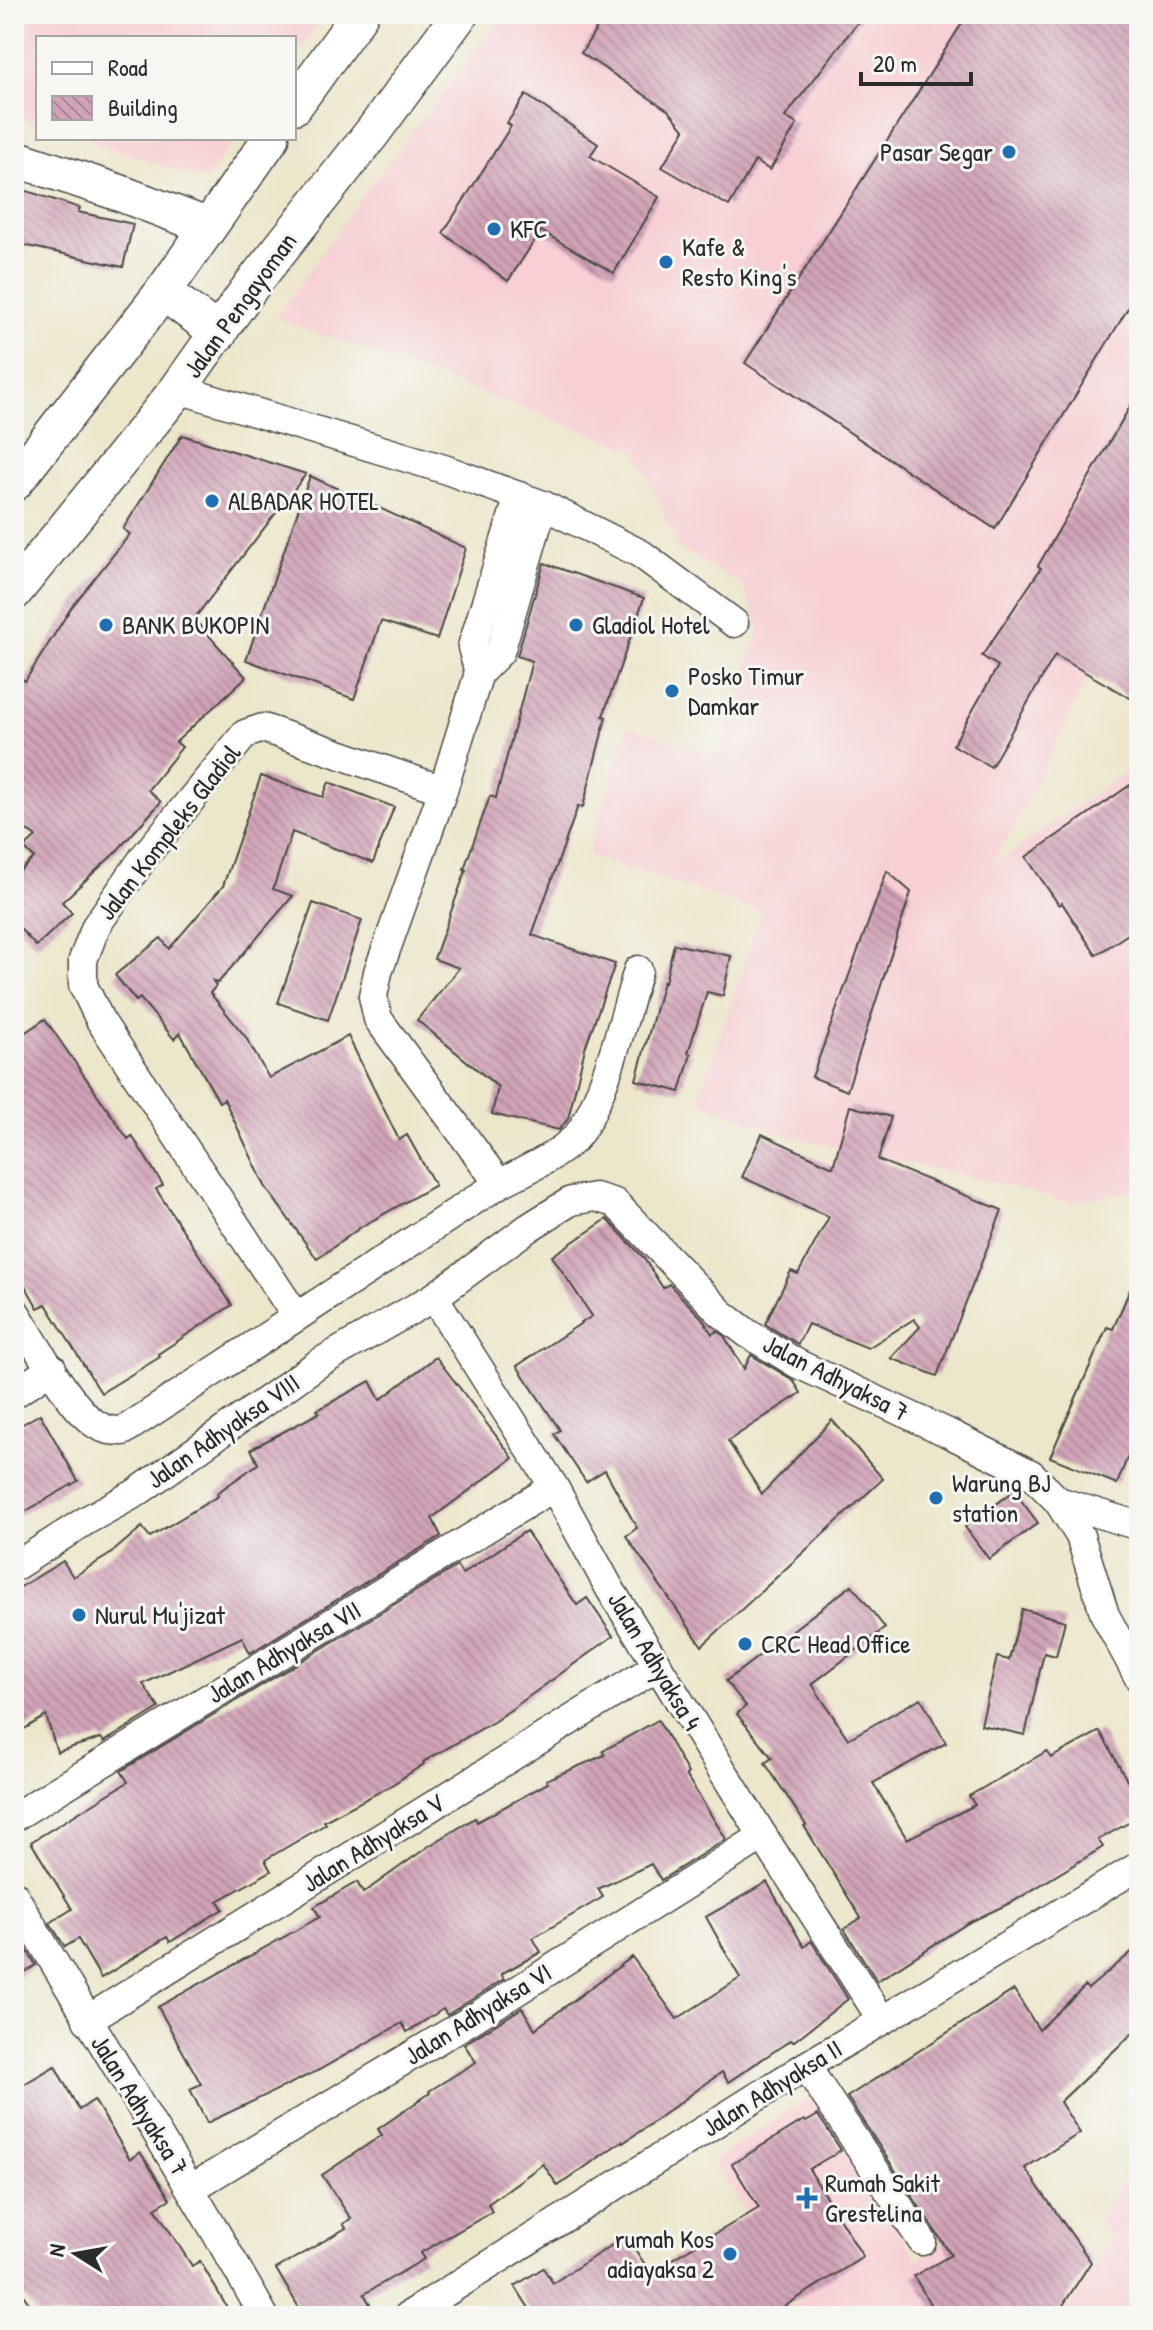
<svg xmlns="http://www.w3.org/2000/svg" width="1153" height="2330" font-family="'Patrick Hand',sans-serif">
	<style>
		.built { fill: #f7cfd4 }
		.building { fill: url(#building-back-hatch) }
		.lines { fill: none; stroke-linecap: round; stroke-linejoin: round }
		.minor-casing { stroke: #484743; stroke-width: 31 }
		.tertiary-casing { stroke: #484743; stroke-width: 39 }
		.minor { stroke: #fff; stroke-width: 28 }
		.tertiary { stroke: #fff; stroke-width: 36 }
		.poi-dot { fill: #1f6fb2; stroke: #f6f6f2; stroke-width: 3 }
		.labels { text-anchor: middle; stroke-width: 6; stroke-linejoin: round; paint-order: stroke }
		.poi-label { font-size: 26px; fill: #2b2b2b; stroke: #f6f6f2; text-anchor: start }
		.street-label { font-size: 26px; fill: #2b2b2b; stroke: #f6f6f2 }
	</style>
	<defs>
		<pattern id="building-back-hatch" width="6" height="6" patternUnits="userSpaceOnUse" patternTransform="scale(2)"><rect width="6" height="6" fill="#d1a3b8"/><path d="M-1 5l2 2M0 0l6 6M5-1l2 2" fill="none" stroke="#aa8596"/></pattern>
	</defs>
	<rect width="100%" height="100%" fill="#f6f6f2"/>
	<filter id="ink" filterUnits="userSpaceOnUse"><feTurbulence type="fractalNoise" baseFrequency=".0125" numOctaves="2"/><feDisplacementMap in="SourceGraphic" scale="16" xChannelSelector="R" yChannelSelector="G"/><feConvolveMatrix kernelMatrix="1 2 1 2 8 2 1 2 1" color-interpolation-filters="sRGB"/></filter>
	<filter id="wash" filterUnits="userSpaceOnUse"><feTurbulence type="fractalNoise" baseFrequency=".006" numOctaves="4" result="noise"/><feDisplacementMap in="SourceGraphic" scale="32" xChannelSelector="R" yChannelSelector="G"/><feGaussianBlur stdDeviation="1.8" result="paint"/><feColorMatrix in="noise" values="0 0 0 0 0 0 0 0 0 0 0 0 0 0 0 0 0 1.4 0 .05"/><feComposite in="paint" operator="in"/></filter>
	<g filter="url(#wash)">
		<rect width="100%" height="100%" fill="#ece6ca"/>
		<g class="built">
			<path d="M 14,14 L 326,14 L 294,58 L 294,38 L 38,38 L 38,124 L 14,116 Z"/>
			<path d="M 506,14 L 1139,14 L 1139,573 L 1024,807 L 990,868 L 1139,762 L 1139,1189 L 1070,1203 L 1005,1185 L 787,1136 L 698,1101 L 762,912 L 588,855 L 627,726 L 717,754 L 760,628 L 742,585 L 677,546 L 636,450 L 276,318 L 362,196 Z"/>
			<path d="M 79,138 L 236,138 L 206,180 Z"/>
			<path d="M 810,2098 L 918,2260 L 958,2235 L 1002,2316 L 775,2316 L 802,2298 L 712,2161 Z"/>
			<path d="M 1139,2154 L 1139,2316 L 1063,2316 L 1112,2237 L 1098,2221 Z"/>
		</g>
		<g id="blocks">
			<g class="building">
				<path d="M 606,14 L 864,14 L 785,117 L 797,124 L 770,170 L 755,161 L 729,206 L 662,167 L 685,130 L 669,111 L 581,53 Z"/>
				<path d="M 968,14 L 1139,14 L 1139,290 L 995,529 L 745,363 Z"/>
				<path d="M 526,95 L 598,144 L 590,156 L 659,197 L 614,273 L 541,231 L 508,281 L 443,233 L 511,126 L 507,123 Z"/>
				<path d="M 14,187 L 80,208 L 78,212 L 133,224 L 123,267 L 14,243 Z"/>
				<path d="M 1139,391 L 1139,703 L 1055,655 L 991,767 L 953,745 L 998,666 L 982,656 L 1041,568 L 1038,566 Z"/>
				<path d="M 182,435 L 306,474 L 194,619 L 246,677 L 176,742 L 182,747 L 148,790 L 161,802 L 116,852 L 62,902 L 72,913 L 36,946 L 14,922 L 14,876 L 34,858 L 24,848 L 36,837 L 14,821 L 14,673 L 25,681 L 71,608 L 130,534 L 123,529 Z"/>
				<path d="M 310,476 L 466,548 L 437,639 L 381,621 L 354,699 L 246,660 Z"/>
				<path d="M 544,563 L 644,598 L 603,716 L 606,717 L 583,807 L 578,806 L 532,935 L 615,964 L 585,1048 L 568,1119 L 559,1130 L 492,1114 L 498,1087 L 417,1020 L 459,968 L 434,959 L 466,870 L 464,869 L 490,796 L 496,798 L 532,661 L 517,656 Z"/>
				<path d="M 261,776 L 323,797 L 329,782 L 394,807 L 373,863 L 292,832 L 273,889 L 293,896 L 218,983 L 213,981 L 216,986 L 210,993 L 245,1036 L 269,1078 L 348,1036 L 399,1140 L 407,1135 L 435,1185 L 361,1227 L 317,1259 L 265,1186 L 224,1099 L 219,1102 L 180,1033 L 174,1039 L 140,998 L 136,1001 L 115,975 L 161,938 L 169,949 L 223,886 Z"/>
				<path d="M 1139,779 L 1139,927 L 1096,955 L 1062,903 L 1059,905 L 1026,857 Z"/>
				<path d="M 887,871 L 911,892 L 847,1091 L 812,1077 Z"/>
				<path d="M 313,903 L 362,920 L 328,1020 L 278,1003 Z"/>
				<path d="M 674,944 L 731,956 L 723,996 L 707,992 L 688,1053 L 691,1054 L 680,1092 L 636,1080 L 663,982 L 665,982 Z"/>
				<path d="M 45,1019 L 128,1139 L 132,1136 L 163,1185 L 156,1189 L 232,1305 L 158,1354 L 160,1357 L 101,1393 L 46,1304 L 38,1308 L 14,1266 L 14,1040 Z"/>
				<path d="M 850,1106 L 891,1117 L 878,1160 L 1002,1210 L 937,1376 L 891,1358 L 920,1327 L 914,1319 L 868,1348 L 808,1324 L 798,1344 L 765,1324 L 791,1271 L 798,1274 L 829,1217 L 742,1177 L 762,1134 L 833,1167 Z"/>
				<path d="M 607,1219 L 643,1257 L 663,1288 L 669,1284 L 702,1318 L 712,1334 L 717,1331 L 724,1336 L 744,1369 L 751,1355 L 793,1380 L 801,1393 L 728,1441 L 762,1494 L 832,1420 L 883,1479 L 702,1646 L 626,1536 L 637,1528 L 605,1470 L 586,1482 L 554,1434 L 560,1430 L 517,1366 L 592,1316 L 552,1256 Z"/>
				<path d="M 1139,1269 L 1139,1428 L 1117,1484 L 1050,1457 L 1107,1327 L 1113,1329 Z"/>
				<path d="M 436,1357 L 513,1458 L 432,1518 L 441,1536 L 250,1653 L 242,1637 L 143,1684 L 159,1708 L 104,1742 L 101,1738 L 57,1752 L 46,1716 L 14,1735 L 14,1591 L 63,1561 L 73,1577 L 109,1555 L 142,1527 L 150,1537 L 218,1496 L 217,1493 L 258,1464 L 251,1449 L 319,1413 L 317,1410 L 370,1381 L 380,1400 Z"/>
				<path d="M 40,1414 L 78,1481 L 14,1518 L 14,1429 Z"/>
				<path d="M 1014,1491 L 1038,1523 L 989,1559 L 965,1527 Z"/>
				<path d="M 526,1531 L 577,1605 L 587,1598 L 613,1636 L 495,1721 L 423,1762 L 424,1764 L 387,1788 L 324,1821 L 326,1824 L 265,1860 L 271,1871 L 218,1901 L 223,1909 L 170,1942 L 167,1937 L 101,1978 L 78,1939 L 65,1947 L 50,1923 L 72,1909 L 31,1842 L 128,1782 L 121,1771 L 457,1566 L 462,1574 Z"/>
				<path d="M 852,1585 L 885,1628 L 812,1684 L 848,1739 L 921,1698 L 946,1743 L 873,1783 L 907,1839 L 975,1805 L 969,1796 L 1047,1751 L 1051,1758 L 1100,1731 L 1139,1802 L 1139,1817 L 1098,1840 L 1103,1847 L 1014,1901 L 968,1923 L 877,1981 L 844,1929 L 861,1918 L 804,1826 L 806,1825 L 765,1763 L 772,1758 L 737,1714 L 746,1706 L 726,1681 Z"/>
				<path d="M 1022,1609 L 1065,1621 L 1056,1656 L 1044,1653 L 1025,1735 L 981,1725 L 997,1657 L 1009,1660 Z"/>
				<path d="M 658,1720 L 688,1773 L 686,1775 L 726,1839 L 661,1880 L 651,1864 L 598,1889 L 603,1897 L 533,1938 L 541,1952 L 501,1974 L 504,1979 L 447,2015 L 443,2009 L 407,2032 L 402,2023 L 319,2070 L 207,2123 L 190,2089 L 201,2084 L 158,2007 L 320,1917 L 314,1907 L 357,1882 L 363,1893 L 429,1846 L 475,1818 L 477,1822 L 548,1783 L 546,1780 L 605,1755 L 603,1751 Z"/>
				<path d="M 767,1882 L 804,1947 L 811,1941 L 848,1999 L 793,2042 L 791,2040 L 728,2082 L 722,2072 L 649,2125 L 623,2143 L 622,2141 L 558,2186 L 543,2164 L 488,2204 L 492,2212 L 420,2253 L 424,2259 L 364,2294 L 370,2304 L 349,2316 L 304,2316 L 276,2269 L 346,2228 L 343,2224 L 351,2219 L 322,2175 L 382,2135 L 378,2129 L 430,2093 L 429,2091 L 476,2062 L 464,2044 L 522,2008 L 535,2029 L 632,1957 L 677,2019 L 740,1978 L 706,1917 Z"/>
				<path d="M 21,1941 L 36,1965 L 14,1979 L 14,1945 Z"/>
				<path d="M 1139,1946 L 1139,2027 L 1060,2102 L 1080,2133 L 1025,2168 L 1091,2262 L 1056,2316 L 937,2316 L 914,2276 L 951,2255 L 847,2097 L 1014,1990 L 1039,2030 L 1085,1986 L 1088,1989 Z"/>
				<path d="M 55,2066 L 79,2110 L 94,2100 L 130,2159 L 140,2152 L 170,2199 L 155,2208 L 192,2266 L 200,2261 L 232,2316 L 38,2316 L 14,2282 L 14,2090 Z"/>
				<path d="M 818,2115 L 841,2150 L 809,2169 L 863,2257 L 785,2306 L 792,2316 L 534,2316 L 515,2286 L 543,2268 L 553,2283 L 626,2236 L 650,2272 L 759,2208 L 732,2164 L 804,2120 L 806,2122 Z"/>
			</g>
		</g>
	</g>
	<g filter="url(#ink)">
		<use href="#blocks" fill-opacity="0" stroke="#484743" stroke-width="2"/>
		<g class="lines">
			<defs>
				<g id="minor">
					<path d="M 178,389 L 444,469 L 543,505 L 641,554 L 734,623"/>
					<path d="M 479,673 L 472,647 L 519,496"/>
					<path d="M 499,1184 L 378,1019 L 373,996 L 378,972 L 443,790 L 479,673 L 500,652 L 543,505"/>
					<path d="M 434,1297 L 554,1487 L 610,1589 L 763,1836 L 882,2020"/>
					<path d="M 14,1310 C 32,1338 70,1407 94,1423 C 104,1430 112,1431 123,1431 L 499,1184 C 524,1171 554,1158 574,1139 C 601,1112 626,1009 638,970"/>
					<path d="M 296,1316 L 100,1020 L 83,985 L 83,960 L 96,926 L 144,857 L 245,734 L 263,728 L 443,790"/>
					<path d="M 14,1394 L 52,1368"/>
					<path d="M 1058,1501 L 1139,1526"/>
					<path d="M 14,1567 L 87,1520 L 136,1493 L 319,1363 L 434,1297 L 528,1228 L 571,1201 L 595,1197 L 615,1203 L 721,1313 L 747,1333 L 798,1364 L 946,1432 L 1031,1474 L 1058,1501 L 1080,1536 L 1105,1615 L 1139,1678"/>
					<path d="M 14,1817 L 554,1487"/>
					<path d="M 14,1895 C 97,2036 184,2174 264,2316"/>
					<path d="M 87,2020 L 658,1666"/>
					<path d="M 806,2066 L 922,2241"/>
					<path d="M 192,2188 L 469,2021 L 763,1836"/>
					<path d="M 408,2316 L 806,2066 L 1139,1866"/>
				</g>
				<g id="tertiary">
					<path d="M 294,106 L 360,14"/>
					<path d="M 14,158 L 117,192 L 207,226"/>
					<path d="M 163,292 L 219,333"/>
					<path d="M 14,483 L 163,292 L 271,138"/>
					<path d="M 14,592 L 178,389 L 251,286 L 372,133 L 460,14"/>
				</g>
			</defs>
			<use href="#minor" class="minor-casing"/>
			<use href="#tertiary" class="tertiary-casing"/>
			<use href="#minor" class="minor"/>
			<use href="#tertiary" class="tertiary"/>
		</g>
	</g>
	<g class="poi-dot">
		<circle cx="1009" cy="152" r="8"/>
		<circle cx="494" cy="229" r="8"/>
		<circle cx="666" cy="262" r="8"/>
		<circle cx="212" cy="501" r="8"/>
		<circle cx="106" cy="625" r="8"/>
		<circle cx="576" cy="625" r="8"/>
		<circle cx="672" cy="691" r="8"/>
		<circle cx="936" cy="1498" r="8"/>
		<circle cx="79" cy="1615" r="8"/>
		<circle cx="745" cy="1644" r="8"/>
		<path d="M803 2186h8v8h8v8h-8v8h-8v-8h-8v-8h8z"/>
		<circle cx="730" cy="2254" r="8"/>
	</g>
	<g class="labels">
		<g class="poi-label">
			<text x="993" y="161" text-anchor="end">Pasar Segar</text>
			<text x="510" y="238">KFC</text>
			<text x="682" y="256">Kafe &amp;<tspan x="682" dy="30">Resto King's</tspan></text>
			<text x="228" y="510">ALBADAR HOTEL</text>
			<text x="122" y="634">BANK BUKOPIN</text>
			<text x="592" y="634">Gladiol Hotel</text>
			<text x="688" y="685">Posko Timur<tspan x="688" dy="30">Damkar</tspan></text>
			<text x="952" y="1492">Warung BJ<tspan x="952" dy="30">station</tspan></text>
			<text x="95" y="1624">Nurul Mu'jizat</text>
			<text x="761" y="1653">CRC Head Office</text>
			<text x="825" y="2192">Rumah Sakit<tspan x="825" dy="30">Grestelina</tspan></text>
			<text x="714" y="2248" text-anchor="end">rumah Kos<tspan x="714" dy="30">adiayaksa 2</tspan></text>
		</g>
		<g class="street-label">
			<text transform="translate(240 305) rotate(-54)" y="9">Jalan Pengayoman</text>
			<text transform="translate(169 832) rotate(-52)" y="9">Jalan Kompleks Gladiol</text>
			<text transform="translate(836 1378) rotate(27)" y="9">Jalan Adhyaksa 7</text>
			<text transform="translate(223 1431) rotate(-35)" y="9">Jalan Adhyaksa VIII</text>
			<text transform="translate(284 1652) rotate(-31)" y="9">Jalan Adhyaksa VII</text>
			<text transform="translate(655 1661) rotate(59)" y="9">Jalan Adhyaksa 4</text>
			<text transform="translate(373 1843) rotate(-32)" y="9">Jalan Adhyaksa V</text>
			<text transform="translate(478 2014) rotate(-32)" y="9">Jalan Adhyaksa VI</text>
			<text transform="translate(772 2088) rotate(-32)" y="9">Jalan Adhyaksa II</text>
			<text transform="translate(140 2105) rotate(58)" y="9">Jalan Adhyaksa 7</text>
		</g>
	</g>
	<rect width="1153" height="2330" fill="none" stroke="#f6f6f2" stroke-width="48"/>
	<rect x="36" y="36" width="260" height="104" fill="#f6f6f2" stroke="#a5a5a2" stroke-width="2"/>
	<rect x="52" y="62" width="40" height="12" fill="#ffffff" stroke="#a5a5a2" stroke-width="2"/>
	<text x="108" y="76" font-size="24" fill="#2b2b2b">Road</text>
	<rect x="52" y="96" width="40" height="24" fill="url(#building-back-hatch)" stroke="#a5a5a2" stroke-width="2"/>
	<text x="108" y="116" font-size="24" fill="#2b2b2b">Building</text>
	<g transform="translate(76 2254) rotate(281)" stroke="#f6f6f2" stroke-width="6" paint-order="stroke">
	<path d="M0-6L14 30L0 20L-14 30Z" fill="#2b2b2b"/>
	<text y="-12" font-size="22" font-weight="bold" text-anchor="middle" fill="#2b2b2b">N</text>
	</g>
	<path d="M861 72v12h110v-12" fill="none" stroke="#2b2b2b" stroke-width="4"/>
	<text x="873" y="72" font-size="24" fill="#2b2b2b" stroke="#f6f6f2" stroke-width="6" paint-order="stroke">20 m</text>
</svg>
